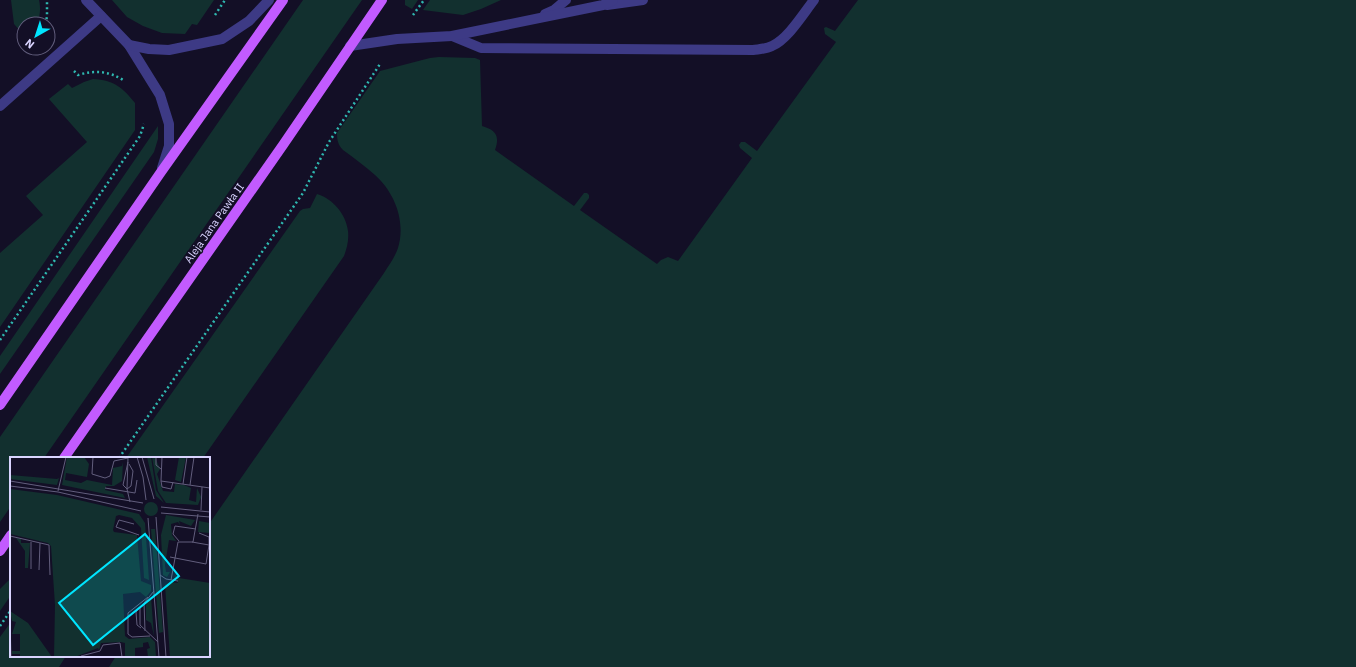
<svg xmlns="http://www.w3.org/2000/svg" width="1356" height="667" font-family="'IBM Plex Sans',sans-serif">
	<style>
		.green { fill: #12302f }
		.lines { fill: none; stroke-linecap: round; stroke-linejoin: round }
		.path { stroke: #2fb8b0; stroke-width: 2.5; stroke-dasharray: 2 3; stroke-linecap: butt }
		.minor { stroke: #3d3a85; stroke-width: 10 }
		.major { stroke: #c25bff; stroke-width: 10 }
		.labels { text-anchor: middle; stroke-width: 3; stroke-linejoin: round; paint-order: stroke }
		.street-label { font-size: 11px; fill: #d9d4ff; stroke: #130f26 }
		.inset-road { fill: none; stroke: #625e7d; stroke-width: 1 }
		.view { fill: #00e5ff; fill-opacity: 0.15; stroke: #00e5ff; stroke-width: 2 }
		.inset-edge { fill: none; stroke: #d9d4ff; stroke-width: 2 }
	</style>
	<rect width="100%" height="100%" fill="#130f26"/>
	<g class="green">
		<path d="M 11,0 L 39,0 C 41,9 40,16 37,24 L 24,24 L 24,35 L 14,24 Z"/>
		<path d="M 112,0 L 214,0 L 197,25 L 192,24 L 185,34 L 162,33 L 143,26 L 127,17 Z"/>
		<path d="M 303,0 L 362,0 L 44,458 L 11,458 L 11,506 L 0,522 L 0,437 Z"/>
		<path d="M 405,0 L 418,0 L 412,9 L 405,5 Z"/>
		<path d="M 430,0 L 501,0 L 481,9 L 463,15 L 423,10 Z"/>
		<path d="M 858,0 L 1356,0 L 1356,667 L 109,667 L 116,656 L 209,656 L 209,524 L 384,273 C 389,265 395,257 398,248 C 406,222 395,193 375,175 C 365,166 354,158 343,150 C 338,145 337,140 337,133 L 380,71 L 430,58 L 439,57 L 475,58 L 480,60 L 482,126 C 496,130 500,136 495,150 L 574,206 L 584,193 L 587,193 L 589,195 L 589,198 L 580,210 L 657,264 L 661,260 L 668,257 L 678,261 L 752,158 L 740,148 L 739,145 L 741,142 L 745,142 L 757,151 L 836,42 L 825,34 L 824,28 L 826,27 L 835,31 Z"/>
		<path d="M 93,79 C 114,80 123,88 135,103 L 135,130 L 0,327 L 0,253 L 43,215 L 26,196 L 87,142 L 49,99 L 68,84 L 72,88 L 84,82 Z"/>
		<path d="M 158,126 L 158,139 L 154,152 L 0,374 L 0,356 Z"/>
		<path d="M 317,194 C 333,199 346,214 348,231 C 349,240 347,248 344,256 L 203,458 L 126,458 L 300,211 L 303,209 L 310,208 Z"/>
		<path d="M 11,578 L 11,595 L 0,611 L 0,589 Z"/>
		<path d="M 11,622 L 11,656 L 66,656 L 59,667 L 0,667 L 0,637 Z"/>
	</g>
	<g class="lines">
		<g class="path">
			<path d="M 215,15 L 225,0"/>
			<path d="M 413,15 L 424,0"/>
			<path d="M 45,24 L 47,17 L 47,0"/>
			<path d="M 74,71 L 78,75 C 94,70 109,71 123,80"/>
			<path d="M 0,340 L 140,136 L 144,124"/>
			<path d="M 119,458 L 303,193 L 329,142 L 380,64"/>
			<path d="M 0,626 L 11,610"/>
		</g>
		<g class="minor">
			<path d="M 86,0 L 129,45 L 160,95 L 169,124 L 169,146 L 162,168"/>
			<path d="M 607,5 L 643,0"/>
			<path d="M 545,14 L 554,10 L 566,0"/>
			<path d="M 452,36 L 481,48 L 753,50 C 760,49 766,49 772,46 C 788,39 803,14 814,0"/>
			<path d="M 129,45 L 149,49 L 169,50 L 222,39 L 249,21 L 269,0"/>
			<path d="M 350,46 L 397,39 L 452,36 L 603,5 L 613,0"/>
			<path d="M 0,106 L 101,16"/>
		</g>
		<g class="major">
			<path d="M 0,405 L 161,172 L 283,0"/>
			<path d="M 64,458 L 283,145 L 382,0"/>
			<path d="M 0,551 L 11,535"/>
		</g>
	</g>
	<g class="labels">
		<g class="street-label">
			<text transform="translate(214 223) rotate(-55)" y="4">Aleja Jana Pawła II</text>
		</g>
	</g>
	<g transform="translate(10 457)">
		<rect width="200" height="200" fill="#130f26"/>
		<path d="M 57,0 L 74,0 L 79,7 L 77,20 L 56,16 L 55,23 L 71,26 L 77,23 L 102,28 L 103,11 L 112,9 L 113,5 L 112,24 L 104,29 L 96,29 L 95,33 L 113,37 L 115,41 L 52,28 ZM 137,0 L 141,0 L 146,33 L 154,46 L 146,39 ZM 142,0 L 145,0 L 150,12 L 147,17 L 153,34 L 164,35 L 165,27 L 174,28 L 181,31 L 179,43 L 186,45 L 187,31 L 191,40 L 188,48 L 156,46 L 148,34 ZM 169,0 L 176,0 L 171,25 L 165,23 ZM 0,18 L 47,22 L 49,21 L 47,28 L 0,22 ZM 0,32 L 47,38 L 129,57 L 135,66 L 139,123 L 134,121 L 131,71 L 122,61 L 109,58 L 106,59 L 103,73 L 104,75 L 127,78 L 131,124 L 141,128 L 141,134 L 136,140 L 130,135 L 113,137 L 115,179 L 119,182 L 140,180 L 145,185 L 146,200 L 138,200 L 137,192 L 140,191 L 138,185 L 133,186 L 133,190 L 125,191 L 125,200 L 115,200 L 115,186 L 111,185 L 91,186 L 89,193 L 88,191 L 65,200 L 44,200 L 45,148 L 41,89 L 38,86 L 0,77 ZM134 52a7 7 0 1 1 14 0a7 7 0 1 1-14 0ZM 156,58 L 185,63 L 181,69 L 169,64 L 170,68 L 168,65 L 161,67 L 162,78 L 166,84 L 159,83 L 155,108 L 156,115 L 160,115 L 157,120 L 153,118 L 151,78 ZM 189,64 L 200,66 L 200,76 L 188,75 ZM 141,72 L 145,72 L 153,175 L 149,176 ZM 6,81 L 11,82 L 11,86 L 20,86 L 18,111 L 15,111 L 15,94 ZM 165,118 L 169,121 L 200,126 L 200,200 L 160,200 L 155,128 L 160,125 L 168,126 ZM 141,140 L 144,179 L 141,166 L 136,163 L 136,148 ZM 0,154 L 18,166 L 42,200 L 10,200 L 10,197 L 2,197 L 2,194 L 10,194 L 10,177 L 2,177 L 6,165 L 2,164 Z" fill="#12302f"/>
		<path class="inset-road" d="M 83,0 L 82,17 L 95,21 L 100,19 L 104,4 L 118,1M 127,0 L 133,20 L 136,43M 132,0 L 144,42M 146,0 L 146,8 L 151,12M 152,0 L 151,24 L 200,31M 118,1 L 117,32 L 120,45M 0,24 L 133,46M 151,24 L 152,30 L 161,32 L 163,25M 173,27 L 177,0M 180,28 L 184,0M 0,29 L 48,35 L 131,54M 95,31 L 125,36 L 127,23M 117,32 L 121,29 L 123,14 L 119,7M 117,32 L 113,28 L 118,5M 48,34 L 56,0M 151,50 L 200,55M 191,53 L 192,30M 151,56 L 200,60M 146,60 L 156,200M 138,61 L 149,200M 124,67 L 109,63 L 106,70 L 129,78M 189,76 L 199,80 L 199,88M 0,79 L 39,88 L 40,118M 169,84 L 163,77 L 165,69 L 186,72M 21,85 L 21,112M 160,100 L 196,107 L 199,88 L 182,85M 29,113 L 30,86M 150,118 L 156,122 L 168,124M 161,123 L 168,85 L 183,85 L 188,57M 144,134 L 130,151 L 130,168 L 148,185M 138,140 L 118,156 L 118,177 L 122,180 L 140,179M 134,146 L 135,174M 130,150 L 126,155 L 127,168 L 131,171M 0,163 L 1,200M 71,199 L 90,194 L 93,188 L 110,186 L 112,200"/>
		<path class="view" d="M 135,77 L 169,119 L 83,188 L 49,146 Z"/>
		<rect width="200" height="200" class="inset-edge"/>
	</g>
	<g transform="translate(36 36) rotate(219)"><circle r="19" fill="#130f26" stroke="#625e7d"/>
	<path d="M0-3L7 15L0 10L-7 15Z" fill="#00e5ff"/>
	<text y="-6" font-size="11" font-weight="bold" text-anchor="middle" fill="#d9d4ff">N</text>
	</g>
</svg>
